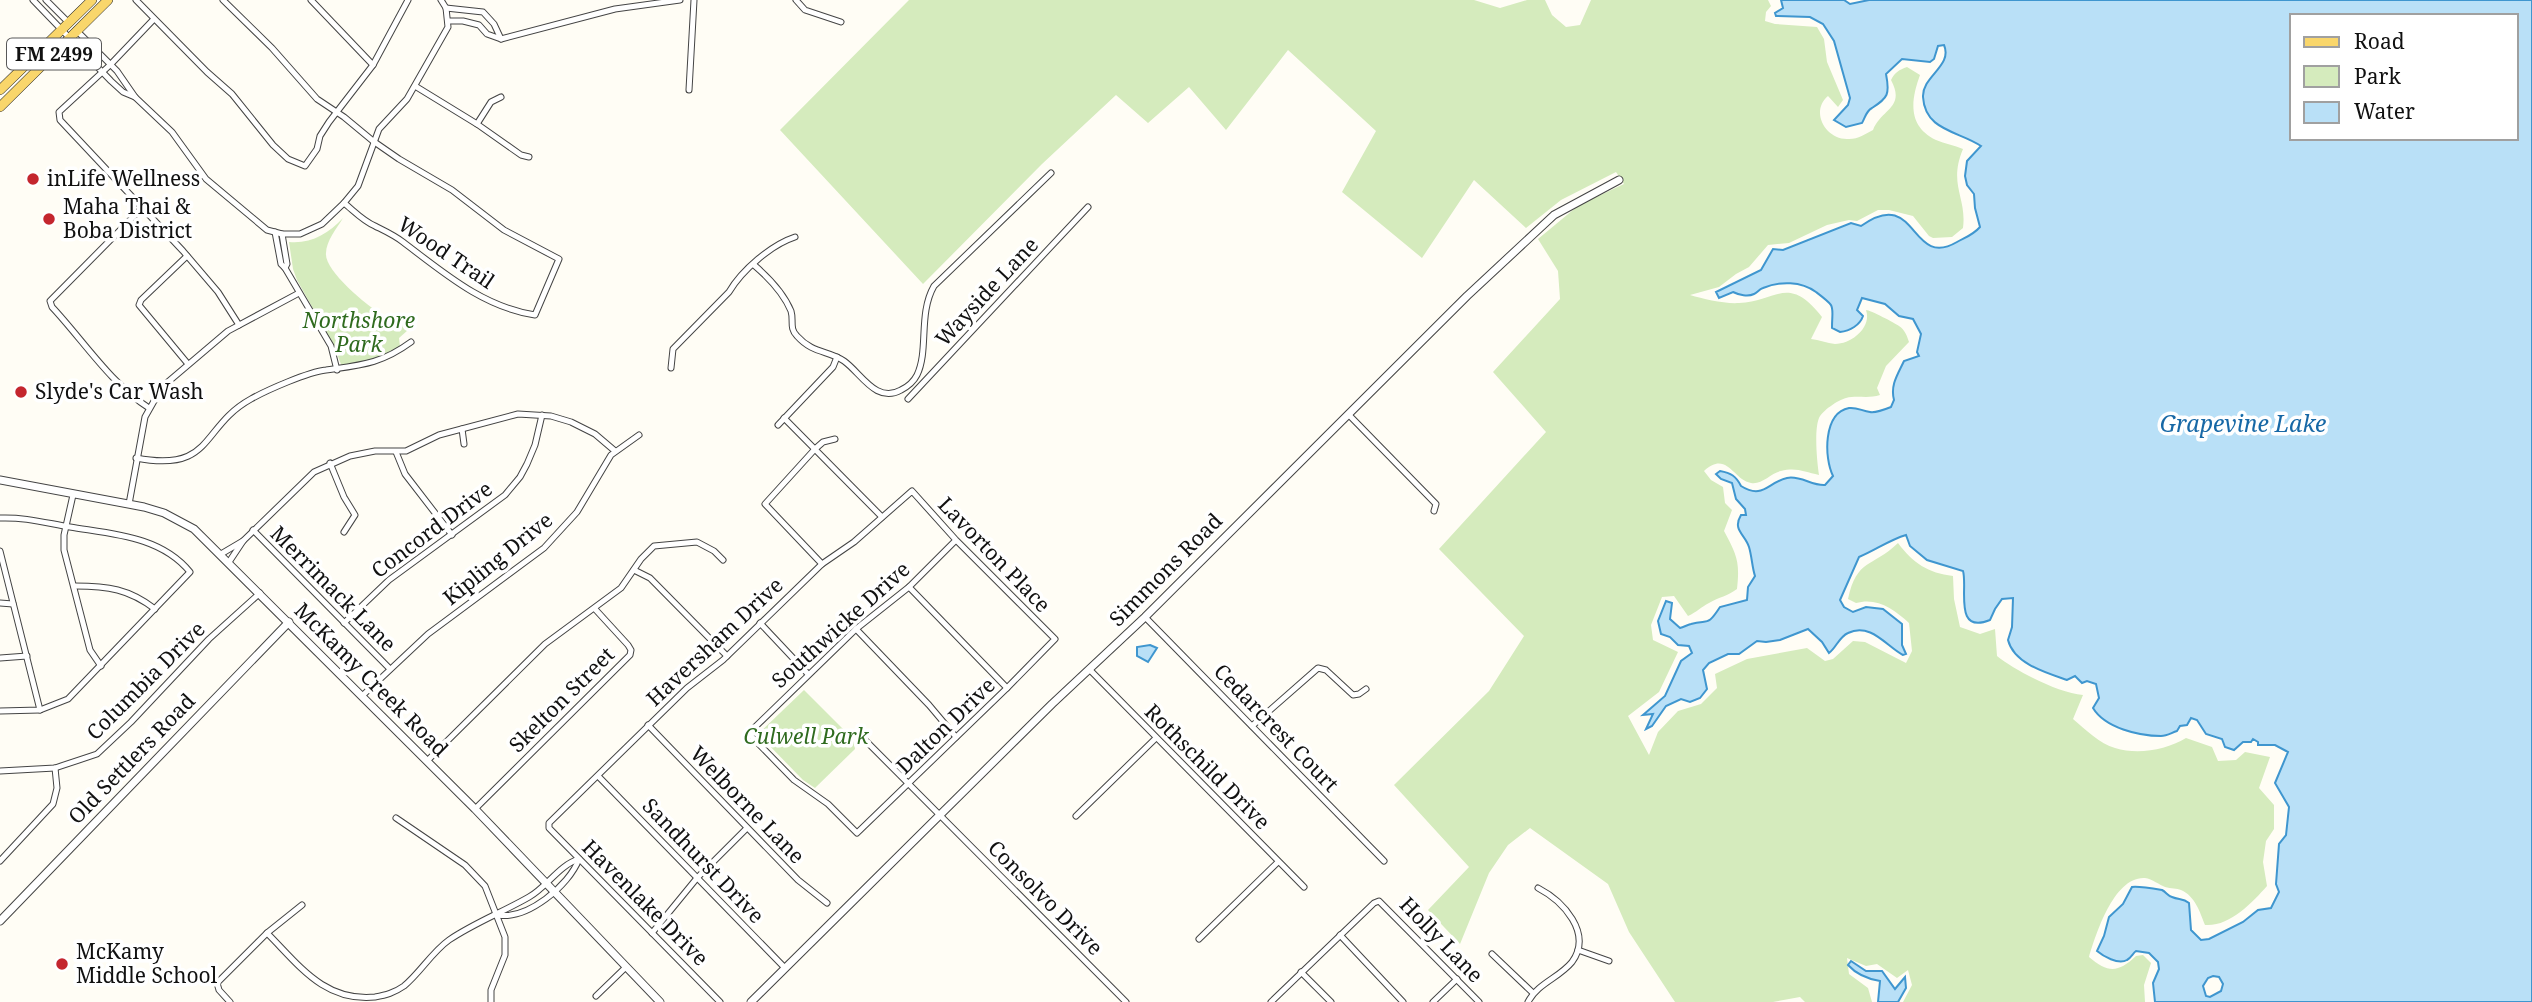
<svg xmlns="http://www.w3.org/2000/svg" width="2532" height="1002" font-family="'Noto Serif',serif">
	<style>
		.green { fill: #d5ebbd }
		.water { fill: #b9e0f7; stroke: #3f96cf; stroke-width: 2; fill-rule: evenodd }
		.lines { fill: none; stroke-linecap: round; stroke-linejoin: round }
		.minor-casing { stroke: #444; stroke-width: 7 }
		.tertiary-casing { stroke: #444; stroke-width: 9 }
		.primary-casing { stroke: #222; stroke-width: 10 }
		.minor { stroke: #fff; stroke-width: 5 }
		.tertiary { stroke: #fff; stroke-width: 7 }
		.primary { stroke: #f9d66b; stroke-width: 9 }
		.poi-dot { fill: #c4262e; stroke: #fff; stroke-width: 2.5 }
		.labels { text-anchor: middle; stroke-width: 7; stroke-linejoin: round; paint-order: stroke }
		.shield { fill: #fff; stroke: #585858; stroke-width: 2 }
		.shield-label { font-size: 19px; font-weight: bold; fill: #111 }
		.poi-label { font-size: 21px; fill: #111; stroke: #fff; text-anchor: start }
		.street-label { font-size: 21px; fill: #111; stroke: #fff }
		.park-label { font-size: 21px; font-style: italic; fill: #2f6b1f; stroke: #fff }
		.water-label { font-size: 23px; font-style: italic; fill: #1768a6; stroke: #fff }
	</style>
	<rect width="100%" height="100%" fill="#fffdf5"/>
	<g class="green">
		<path d="M 909,0 L 1474,0 L 1500,8 L 1527,0 L 1545,0 L 1552,15 L 1566,27 L 1580,25 L 1591,0 L 1768,0 L 1771,6 L 1766,12 L 1765,21 L 1775,24 L 1817,27 L 1824,39 L 1827,62 L 1843,100 L 1838,107 L 1828,96 C 1810,111 1825,139 1847,139 C 1857,140 1865,134 1873,130 C 1881,109 1906,108 1891,80 C 1895,72 1899,70 1907,67 L 1920,75 C 1911,100 1907,126 1936,140 C 1945,144 1954,145 1963,149 C 1948,185 1967,197 1963,228 L 1952,237 L 1933,238 L 1929,236 L 1913,216 L 1889,210 L 1878,210 L 1857,221 L 1849,220 L 1827,225 L 1789,243 L 1768,245 L 1749,267 L 1736,274 L 1719,287 L 1690,295 C 1704,299 1724,304 1739,303 C 1778,301 1788,274 1822,317 L 1811,339 C 1819,340 1827,343 1835,344 C 1852,344 1872,327 1866,310 C 1870,310 1895,323 1899,326 C 1905,330 1907,336 1909,342 L 1886,366 L 1877,388 L 1880,395 C 1868,399 1857,395 1846,398 C 1838,400 1822,411 1819,418 C 1814,430 1817,462 1819,475 C 1805,472 1796,467 1781,471 C 1771,473 1762,485 1751,483 C 1733,480 1727,450 1704,471 L 1711,480 L 1723,487 L 1725,503 L 1732,510 L 1724,531 C 1737,555 1740,562 1737,589 C 1728,596 1719,597 1709,603 C 1701,607 1697,612 1688,616 L 1674,596 L 1662,597 L 1651,625 L 1653,640 L 1678,652 L 1659,692 L 1628,716 L 1649,755 L 1658,732 L 1678,711 L 1701,704 L 1717,688 L 1715,674 L 1747,659 L 1807,648 L 1825,661 L 1833,659 L 1853,641 L 1865,642 L 1906,663 L 1912,651 L 1909,623 C 1894,609 1877,597 1856,603 L 1848,599 C 1857,558 1872,568 1898,543 C 1913,563 1928,573 1953,576 L 1954,599 L 1960,627 L 1980,634 L 1995,629 L 1997,656 C 2016,671 2058,693 2083,695 L 2073,719 C 2085,729 2100,744 2115,748 C 2138,755 2166,750 2186,738 L 2212,747 L 2218,761 L 2236,760 L 2245,752 L 2270,757 L 2259,788 L 2274,805 L 2274,829 L 2266,841 L 2263,862 L 2267,886 C 2252,903 2229,927 2205,925 C 2200,912 2195,896 2181,890 C 2177,888 2171,889 2165,887 C 2160,885 2152,879 2145,878 C 2114,876 2096,934 2089,957 C 2108,973 2118,973 2136,956 L 2143,955 L 2151,963 L 2144,985 L 2145,1002 L 1903,1002 L 1912,985 L 1908,970 L 1897,978 L 1877,964 L 1866,966 L 1847,958 L 1849,974 L 1868,988 L 1872,1002 L 1805,1002 L 1800,997 L 1773,1002 L 1675,1002 L 1629,932 L 1608,884 L 1530,828 L 1508,845 L 1489,873 L 1460,944 L 1428,910 L 1469,867 L 1394,785 L 1489,691 L 1524,636 L 1439,549 L 1546,432 L 1493,372 L 1560,299 L 1558,271 L 1538,239 L 1579,205 L 1624,184 L 1616,172 L 1561,200 L 1526,228 L 1474,180 L 1422,258 L 1342,192 L 1376,131 L 1288,50 L 1226,130 L 1189,87 L 1148,123 L 1116,95 L 1042,164 L 923,284 L 780,130 Z"/>
		<path d="M 343,218 C 337,228 326,241 326,253 C 324,270 366,305 380,313 C 391,320 401,320 408,330 L 399,338 L 400,347 L 378,360 L 342,367 L 334,346 L 297,280 L 293,269 L 289,242 C 311,244 328,234 343,218 Z"/>
		<path d="M 804,690 L 853,739 L 855,749 L 815,788 L 803,780 L 758,734 Z"/>
	</g>
	<g class="water">
		<path d="M 1781,0 L 1844,0 L 1850,4 L 1869,0 L 2532,0 L 2532,1002 L 2155,1002 L 2153,983 L 2159,969 L 2158,962 L 2149,953 L 2136,951 C 2133,953 2131,958 2127,960 C 2118,965 2103,956 2097,951 L 2104,936 L 2109,917 L 2123,904 L 2132,887 C 2137,886 2156,889 2162,890 C 2166,892 2168,896 2172,897 C 2179,900 2183,898 2189,903 L 2191,930 L 2201,940 L 2209,939 L 2243,922 L 2258,910 L 2271,908 L 2279,892 L 2276,884 L 2279,844 L 2286,835 L 2289,807 L 2275,783 L 2288,752 L 2275,745 L 2258,745 L 2258,742 L 2253,739 L 2251,742 L 2243,742 L 2234,750 L 2225,747 L 2222,739 L 2206,734 L 2197,720 L 2191,718 L 2187,725 L 2180,726 L 2177,731 C 2171,733 2167,736 2161,736 C 2139,736 2105,728 2093,708 L 2099,698 L 2096,684 L 2087,681 L 2082,683 L 2075,676 L 2067,680 C 2047,673 2014,664 2008,640 L 2012,627 L 2013,598 L 2002,599 L 1995,609 L 1990,620 C 1953,635 1968,587 1963,571 L 1927,560 L 1910,546 L 1906,535 C 1889,540 1876,550 1859,557 L 1840,600 L 1844,607 L 1853,612 L 1866,607 L 1883,609 L 1902,624 L 1902,645 L 1906,654 L 1903,655 C 1887,647 1871,622 1848,633 C 1839,637 1836,648 1829,653 L 1822,642 L 1808,629 L 1780,640 L 1766,642 L 1757,641 L 1739,654 L 1728,654 L 1709,663 L 1703,670 L 1707,689 L 1700,698 L 1690,702 L 1681,699 L 1666,706 L 1652,726 L 1646,729 L 1653,714 L 1643,715 L 1665,696 L 1681,661 L 1692,653 L 1689,646 L 1678,645 L 1670,637 L 1661,634 L 1658,621 L 1666,601 L 1672,603 L 1670,619 L 1680,628 C 1684,627 1687,625 1691,624 C 1709,619 1707,627 1720,607 L 1747,600 L 1748,587 L 1755,576 C 1752,567 1752,557 1749,547 C 1745,534 1732,530 1741,515 L 1746,515 L 1745,509 L 1736,499 L 1732,483 L 1721,479 L 1716,474 L 1720,471 C 1731,473 1736,476 1741,486 C 1763,500 1768,482 1787,478 C 1800,475 1812,486 1825,485 L 1833,476 C 1824,458 1823,413 1849,408 C 1857,407 1862,411 1870,412 C 1875,413 1886,409 1891,407 L 1894,400 C 1890,385 1898,374 1904,361 L 1919,356 L 1917,352 L 1921,334 L 1913,319 L 1899,316 L 1885,304 L 1862,298 L 1857,310 L 1863,316 C 1860,325 1850,331 1840,332 L 1832,328 C 1832,304 1837,308 1816,292 C 1801,281 1780,281 1763,288 C 1759,289 1757,293 1754,294 C 1748,297 1739,295 1733,292 L 1719,298 L 1716,292 L 1761,270 L 1773,249 L 1783,250 L 1851,223 L 1861,226 C 1918,185 1909,270 1957,242 C 1966,237 1973,235 1980,227 L 1975,208 L 1974,194 L 1967,185 L 1965,176 L 1967,161 L 1981,146 C 1959,131 1925,131 1923,97 C 1922,76 1953,66 1944,45 L 1938,46 L 1934,59 L 1930,62 L 1902,59 L 1886,74 C 1890,94 1888,98 1872,108 C 1866,111 1865,118 1862,123 L 1846,127 L 1834,120 L 1848,105 L 1850,98 L 1834,41 L 1823,24 L 1810,17 L 1776,16 L 1775,13 L 1783,8 ZM 2292,16 L 2516,16 L 2516,138 L 2292,138 ZM 2213,976 L 2219,977 L 2223,984 L 2221,991 L 2210,997 L 2206,996 L 2203,986 L 2208,978 Z"/>
		<path d="M 1150,645 L 1157,648 L 1148,662 L 1137,656 L 1137,647 Z"/>
		<path d="M 1851,961 L 1866,971 L 1882,971 L 1895,989 L 1905,977 L 1906,988 L 1898,1002 L 1878,1002 L 1880,981 C 1868,979 1857,975 1848,965 Z"/>
	</g>
	<g class="lines">
		<defs>
			<g id="minor">
				<path d="M 33,0 L 111,81 L 123,92 L 135,97"/>
				<path d="M 46,0 L 69,23"/>
				<path d="M 136,0 L 207,72 L 232,94 L 273,145 L 288,159 L 305,166 L 317,149 L 320,136 L 329,122 L 373,65 L 408,0"/>
				<path d="M 223,0 L 272,48 L 317,99 L 344,117 L 373,141 L 399,159 L 452,190 L 504,230 L 559,259 L 535,315 C 483,307 444,273 403,242 C 394,235 385,231 375,226 C 363,221 354,211 344,203"/>
				<path d="M 311,0 L 373,65"/>
				<path d="M 796,0 L 805,10 L 841,22"/>
				<path d="M 446,8 L 483,12 L 494,24 L 501,39"/>
				<path d="M 154,19 L 110,65 L 59,112 L 60,120 L 183,251 L 218,292 L 239,325"/>
				<path d="M 448,21 L 463,21 L 479,25 L 487,34 L 501,39 L 615,9 L 680,0"/>
				<path d="M 76,30 L 117,71 L 135,97 L 172,132 L 206,179 L 267,230 L 282,234 L 300,234 L 322,224 L 344,203 L 358,186 L 379,129 L 407,99 L 448,27 L 446,8 L 441,0"/>
				<path d="M 415,86 L 477,124 L 521,155 L 529,157"/>
				<path d="M 689,90 L 694,0"/>
				<path d="M 477,124 L 491,102 L 501,97"/>
				<path d="M 142,208 L 50,301 L 52,307 C 83,340 110,383 149,408"/>
				<path d="M 275,232 L 281,264 L 285,268 L 331,346 L 337,370"/>
				<path d="M 282,234 L 287,264 L 285,268"/>
				<path d="M 187,256 L 141,300 L 139,305 L 188,364"/>
				<path d="M 754,265 C 768,277 784,294 791,311 C 794,321 789,328 797,336 C 813,354 828,350 844,361 C 861,373 876,404 901,390 C 907,387 914,381 917,375 C 929,350 918,314 934,286 L 1051,173"/>
				<path d="M 671,368 L 673,349 L 729,292 C 742,270 771,245 795,237"/>
				<path d="M 908,399 L 1088,207"/>
				<path d="M 1349,415 L 1436,504 L 1434,511"/>
				<path d="M 784,418 L 882,517"/>
				<path d="M 778,425 L 833,367 L 837,357"/>
				<path d="M 462,429 L 464,444"/>
				<path d="M 396,452 L 405,474 L 452,535"/>
				<path d="M 136,458 C 214,473 200,427 251,399 C 267,390 308,372 326,370 C 361,365 381,364 411,342"/>
				<path d="M 330,463 L 344,497 L 355,515 L 344,532"/>
				<path d="M 73,495 L 64,535 L 64,550 L 90,650 L 101,666"/>
				<path d="M 129,504 L 145,417 L 162,387 L 228,331 L 299,293"/>
				<path d="M 0,518 C 25,517 46,523 70,527 C 112,534 161,536 190,572 L 68,699 L 40,710 L 0,711"/>
				<path d="M 253,530 L 390,669"/>
				<path d="M 0,551 L 40,710"/>
				<path d="M 221,554 L 243,541"/>
				<path d="M 229,562 L 243,541 L 314,472 L 350,456 L 375,451 L 406,451 L 439,435 L 518,414 L 551,416 L 571,422 L 595,434 L 615,451"/>
				<path d="M 822,564 L 765,504 L 815,449 L 823,442 L 835,439"/>
				<path d="M 634,570 L 650,578 L 727,656"/>
				<path d="M 75,586 C 108,586 129,589 155,609"/>
				<path d="M 909,587 L 1007,688"/>
				<path d="M 0,603 L 13,604"/>
				<path d="M 1145,617 L 1384,861"/>
				<path d="M 344,623 L 389,580 L 505,495 L 520,477 L 527,464 L 535,445 L 542,415"/>
				<path d="M 760,623 L 808,674"/>
				<path d="M 856,629 L 929,705 L 956,737"/>
				<path d="M 0,658 L 27,656"/>
				<path d="M 1089,669 L 1304,887"/>
				<path d="M 362,696 L 428,634 L 544,548 L 577,512 L 611,455 L 639,435"/>
				<path d="M 648,725 L 798,880 L 827,903"/>
				<path d="M 1252,726 L 1318,668 L 1326,670 L 1353,695 L 1359,694 L 1366,689"/>
				<path d="M 863,738 L 1126,1002"/>
				<path d="M 427,761 L 545,644 L 621,588 L 641,559 L 654,546 L 697,542 L 714,551 L 723,560"/>
				<path d="M 0,771 L 55,768 L 97,754 L 131,722 L 209,639 L 260,593"/>
				<path d="M 598,776 L 785,968"/>
				<path d="M 475,809 L 630,655 L 631,650 L 628,645 L 595,609"/>
				<path d="M 1076,816 L 1156,738"/>
				<path d="M 396,818 L 465,865 L 485,886 L 505,937 L 505,955 L 491,990 L 491,1002"/>
				<path d="M 0,861 L 53,804 L 57,788 L 55,768"/>
				<path d="M 498,915 C 527,920 569,886 579,859"/>
				<path d="M 267,933 C 299,965 324,1002 375,997 C 386,995 394,993 404,986 C 420,973 432,952 449,940 C 474,923 503,912 529,897 C 547,887 559,865 579,859"/>
				<path d="M 652,933 L 697,878 L 747,828"/>
				<path d="M 1340,935 L 1403,1002"/>
				<path d="M 1199,939 L 1278,862"/>
				<path d="M 1578,950 L 1609,961"/>
				<path d="M 1492,954 L 1533,993"/>
				<path d="M 1301,972 L 1331,1002"/>
				<path d="M 596,996 L 626,967"/>
				<path d="M 230,1002 L 219,990 L 217,983 L 267,933 L 302,905"/>
				<path d="M 720,1002 L 549,828 L 549,823 L 687,688 L 723,660 L 822,564 L 854,542 L 912,491 L 956,540 L 1055,639 L 1007,688 L 857,833 L 828,804 L 794,780 L 751,736 L 753,729 L 856,629 L 909,587 L 956,540"/>
				<path d="M 1271,1002 L 1374,903 L 1379,901 L 1479,1002"/>
				<path d="M 1433,1002 L 1457,979"/>
				<path d="M 1528,1002 C 1538,983 1559,978 1572,962 C 1593,933 1563,901 1538,888"/>
			</g>
			<g id="tertiary">
				<path d="M 0,480 L 144,507 L 164,513 L 194,529 L 475,809 L 660,1002"/>
				<path d="M 0,921 L 289,622"/>
				<path d="M 751,1002 L 1052,704 L 1145,617 L 1467,296 L 1554,215 L 1619,180"/>
			</g>
			<g id="primary">
				<path d="M 0,90 L 92,0"/>
				<path d="M 0,107 L 108,0"/>
			</g>
		</defs>
		<use href="#minor" class="minor-casing"/>
		<use href="#tertiary" class="tertiary-casing"/>
		<use href="#primary" class="primary-casing"/>
		<use href="#minor" class="minor"/>
		<use href="#tertiary" class="tertiary"/>
		<use href="#primary" class="primary"/>
	</g>
	<g class="poi-dot">
		<circle cx="33" cy="179" r="7"/>
		<circle cx="49" cy="219" r="7"/>
		<circle cx="21" cy="392" r="7"/>
		<circle cx="62" cy="964" r="7"/>
	</g>
	<g class="labels">
		<rect class="shield" x="7" y="38.5" width="94" height="31" rx="5"/>
		<g class="shield-label">
			<text x="54" y="61">FM 2499</text>
		</g>
		<g class="poi-label">
			<text x="47" y="186">inLife Wellness</text>
			<text x="63" y="214">Maha Thai &amp;<tspan x="63" dy="24">Boba District</tspan></text>
			<text x="35" y="399">Slyde's Car Wash</text>
			<text x="76" y="959">McKamy<tspan x="76" dy="24">Middle School</tspan></text>
		</g>
		<g class="street-label">
			<text transform="translate(446 253) rotate(34)" y="7">Wood Trail</text>
			<text transform="translate(987 292) rotate(-47)" y="7">Wayside Lane</text>
			<text transform="translate(432 530) rotate(-37)" y="7">Concord Drive</text>
			<text transform="translate(994 555) rotate(46)" y="7">Lavorton Place</text>
			<text transform="translate(498 559) rotate(-39)" y="7">Kipling Drive</text>
			<text transform="translate(1166 570) rotate(-45)" y="7">Simmons Road</text>
			<text transform="translate(333 589) rotate(45)" y="7">Merrimack Lane</text>
			<text transform="translate(841 625) rotate(-42)" y="7">Southwicke Drive</text>
			<text transform="translate(715 642) rotate(-43)" y="7">Haversham Drive</text>
			<text transform="translate(371 680) rotate(45)" y="7">McKamy Creek Road</text>
			<text transform="translate(146 681) rotate(-45)" y="7">Columbia Drive</text>
			<text transform="translate(562 700) rotate(-45)" y="7">Skelton Street</text>
			<text transform="translate(946 726) rotate(-44)" y="7">Dalton Drive</text>
			<text transform="translate(1276 728) rotate(46)" y="7">Cedarcrest Court</text>
			<text transform="translate(132 759) rotate(-46)" y="7">Old Settlers Road</text>
			<text transform="translate(1207 767) rotate(45)" y="7">Rothschild Drive</text>
			<text transform="translate(747 805) rotate(46)" y="7">Welborne Lane</text>
			<text transform="translate(703 861) rotate(46)" y="7">Sandhurst Drive</text>
			<text transform="translate(1045 898) rotate(45)" y="7">Consolvo Drive</text>
			<text transform="translate(645 903) rotate(45)" y="7">Havenlake Drive</text>
			<text transform="translate(1441 940) rotate(46)" y="7">Holly Lane</text>
		</g>
		<g class="park-label">
			<text x="359" y="328">Northshore<tspan x="359" dy="24">Park</tspan></text>
			<text x="806" y="744">Culwell Park</text>
		</g>
		<g class="water-label">
			<text x="2243" y="432">Grapevine Lake</text>
		</g>
	</g>
	<rect x="2290" y="14" width="228" height="126" fill="#ffffff" stroke="#a0a0a0" stroke-width="2"/>
	<rect x="2304" y="37" width="35" height="10" fill="#f9d66b" stroke="#a0a0a0" stroke-width="2"/>
	<text x="2354" y="49" font-size="21" fill="#111111">Road</text>
	<rect x="2304" y="66" width="35" height="21" fill="#d5ebbd" stroke="#a0a0a0" stroke-width="2"/>
	<text x="2354" y="84" font-size="21" fill="#111111">Park</text>
	<rect x="2304" y="102" width="35" height="21" fill="#b9e0f7" stroke="#a0a0a0" stroke-width="2"/>
	<text x="2354" y="119" font-size="21" fill="#111111">Water</text>
</svg>
